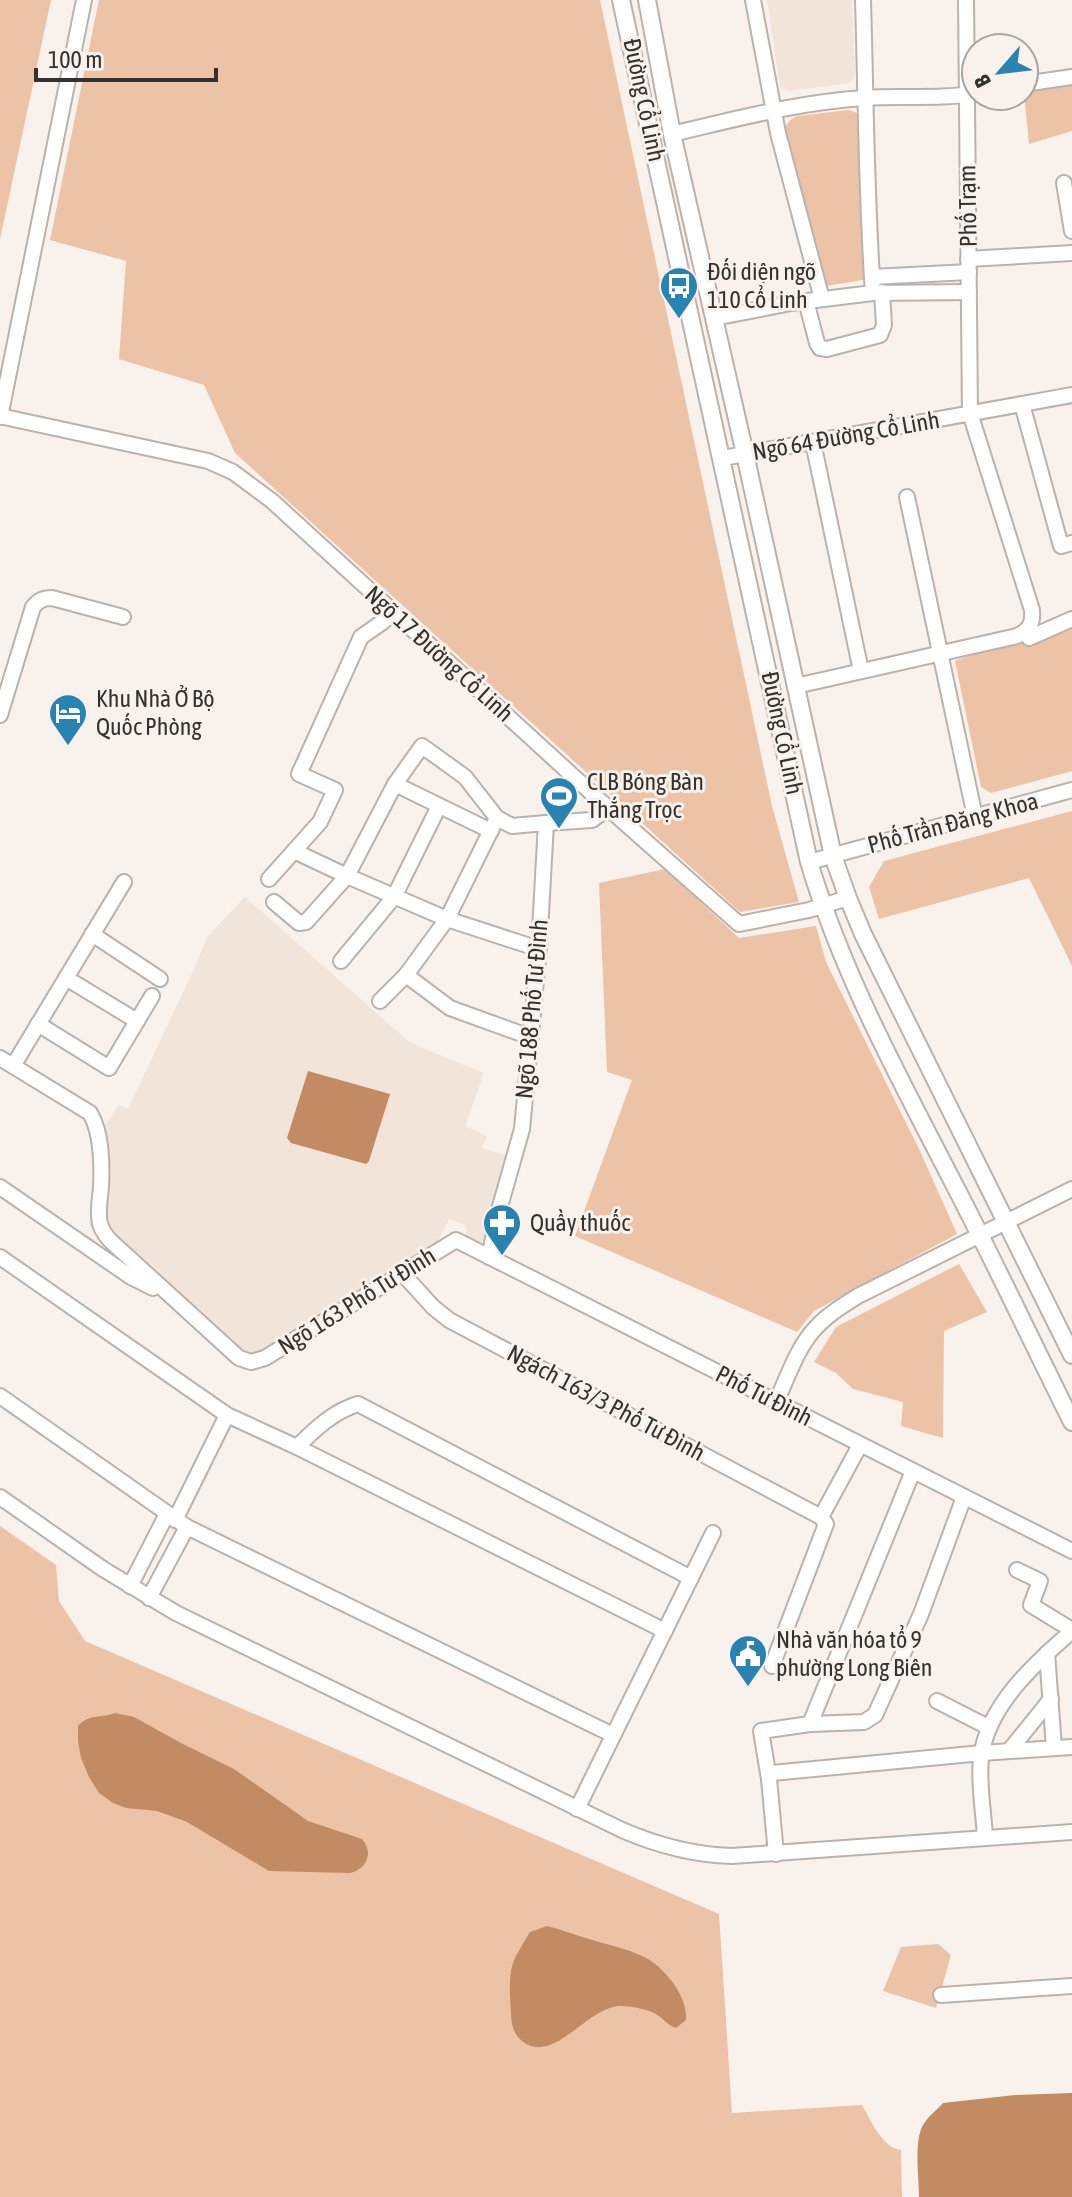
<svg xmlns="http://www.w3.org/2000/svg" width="1072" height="2197" font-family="'Asap Condensed',sans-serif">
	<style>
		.built { fill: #f3e4d9 }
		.green { fill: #edc3a7 }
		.water { fill: #c38b63 }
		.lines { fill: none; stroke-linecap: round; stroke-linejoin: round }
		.minor-casing { stroke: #bab2ad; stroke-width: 18 }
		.major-casing { stroke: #bab2ad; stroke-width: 20 }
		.minor { stroke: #fff; stroke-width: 14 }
		.major { stroke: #fff; stroke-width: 16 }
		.labels { text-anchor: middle; stroke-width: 6; stroke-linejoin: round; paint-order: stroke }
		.street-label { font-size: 24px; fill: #34312e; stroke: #f9f1eb }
		.poi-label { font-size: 24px; fill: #34312e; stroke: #f9f1eb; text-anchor: start }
	</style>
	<rect width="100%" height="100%" fill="#f9f1eb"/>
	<g class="built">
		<path d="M 767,0 L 852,0 L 855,75 L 850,83 L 788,91 L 780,87 Z"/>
		<path d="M 245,897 L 407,1040 L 427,1050 L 484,1073 L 465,1126 L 487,1136 L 482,1148 L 511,1157 L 487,1238 L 480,1242 L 464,1239 L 467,1230 L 465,1225 L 449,1219 L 435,1247 L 264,1350 L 252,1355 L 244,1353 L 106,1229 L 101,1133 L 118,1105 L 128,1109 L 195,967 L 208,936 Z"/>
	</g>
	<g class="green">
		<path d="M 0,0 L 51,0 L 0,239 Z"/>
		<path d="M 99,0 L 600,0 L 772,806 L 799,902 L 740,912 L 235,453 L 204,385 L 119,359 L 126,261 L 50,240 Z"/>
		<path d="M 1072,85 L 1072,131 L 1029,144 L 1024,93 Z"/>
		<path d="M 848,110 L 855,112 L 860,116 L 867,273 L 863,280 L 826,286 L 822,284 L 783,136 C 786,125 787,120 798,116 Z"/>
		<path d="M 1072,616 L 1072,771 L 991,793 L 981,787 L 955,661 Z"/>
		<path d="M 1072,811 L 1072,966 L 1029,878 L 879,919 L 869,887 L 884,861 Z"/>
		<path d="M 665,869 L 739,938 L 816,926 L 826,962 L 920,1151 L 957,1234 L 814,1311 L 797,1332 L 575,1236 L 632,1080 L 607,1072 L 599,883 Z"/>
		<path d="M 959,1264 L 987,1312 L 944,1331 L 943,1438 L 901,1426 L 903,1402 L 853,1389 L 836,1373 L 814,1362 L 836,1327 Z"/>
		<path d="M 0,1526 L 56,1565 L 59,1601 L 85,1641 L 719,1914 L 732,2113 L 862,2105 C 871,2120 882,2148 901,2150 L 902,2197 L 0,2197 Z"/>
		<path d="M 938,1944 L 951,1955 L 936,2008 L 883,1991 L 901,1947 Z"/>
	</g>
	<g class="water">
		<path d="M 308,1071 L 390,1094 L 369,1161 L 366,1164 L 291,1143 L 287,1138 Z"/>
		<path d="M 115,1713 L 134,1717 L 181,1743 L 234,1769 L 308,1821 L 362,1839 C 374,1852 367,1869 350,1873 L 269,1871 L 187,1822 L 157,1811 L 126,1808 L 113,1803 L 99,1793 L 89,1777 L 81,1758 L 78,1741 L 78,1726 C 90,1713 99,1719 115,1713 Z"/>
		<path d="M 547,1926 C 561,1929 575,1935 589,1939 C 608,1945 630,1949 648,1959 C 666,1970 688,1997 686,2020 L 676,2028 C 667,2025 664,2019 656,2014 C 648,2009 630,2006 620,2006 C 587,2007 553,2066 522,2041 C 514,2035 511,2024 511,2014 C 510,2000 509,1984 511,1971 C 513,1958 523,1944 530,1932 Z"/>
		<path d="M 1072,2093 L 1072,2197 L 919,2197 C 919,2178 914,2144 922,2127 C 927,2117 936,2111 943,2103 L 1015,2095 Z"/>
	</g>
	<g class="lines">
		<defs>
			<g id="minor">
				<path d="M 753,0 L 778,133 L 822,299"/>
				<path d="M 863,0 C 866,98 866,195 873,293"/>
				<path d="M 1024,84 L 1072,77"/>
				<path d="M 672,134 C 736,119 799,102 865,98 C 902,95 939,100 976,93"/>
				<path d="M 1064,183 L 1072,231"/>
				<path d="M 968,259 L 1072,253"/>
				<path d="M 872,277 L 969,272"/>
				<path d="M 806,301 L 817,343 L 820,348 L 827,349 L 880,335 L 884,325 L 882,292"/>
				<path d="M 714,318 L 791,303 L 873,293 L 969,292"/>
				<path d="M 1022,404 L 1061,546 L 1072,543"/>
				<path d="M 0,416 L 208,461 L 233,472 L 272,501 L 608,808 L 739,924 L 809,910 L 848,898"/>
				<path d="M 0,417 L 84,0"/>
				<path d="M 813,442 L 861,671"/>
				<path d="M 723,458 L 1072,395"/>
				<path d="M 907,497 L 975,817"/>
				<path d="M 1029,638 L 1072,619"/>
				<path d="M 796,686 L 1017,636 C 1030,630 1033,624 1032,610 L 970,413 L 966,0"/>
				<path d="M 0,715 L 33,607 C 39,600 43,598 52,598 L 123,617"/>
				<path d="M 395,784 L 491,831"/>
				<path d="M 497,818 L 447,919 L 406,975 L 450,1008 L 530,1037"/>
				<path d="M 294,851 L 347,876 L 447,919 L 539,949"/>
				<path d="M 809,862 L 1072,790"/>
				<path d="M 269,879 L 320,822 L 335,790 L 299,774 L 361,637 L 384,621 L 391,610"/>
				<path d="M 274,902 L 299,923 L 306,922 L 347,876 L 395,784 L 422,746 L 465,777 L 497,818 L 512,826 L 546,823"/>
				<path d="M 92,934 L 160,979"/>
				<path d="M 341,961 L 394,897 L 439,806"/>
				<path d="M 66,978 L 137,1021"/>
				<path d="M 380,1001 L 406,975"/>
				<path d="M 38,1024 L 109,1068 L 152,996"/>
				<path d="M 0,1058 L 90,1113 C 102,1133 102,1164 101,1187 C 100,1199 97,1212 100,1224 C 103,1233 108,1239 115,1245 L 239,1358 L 251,1362 L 265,1358 L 456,1240 L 1072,1551"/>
				<path d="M 13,1066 L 124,882"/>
				<path d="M 0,1187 L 131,1277 L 153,1288"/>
				<path d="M 0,1257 L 227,1415 L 297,1447 L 665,1631"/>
				<path d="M 489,1257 L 499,1210 L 522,1129 L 539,949 L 546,823 L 592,820 L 608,808"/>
				<path d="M 402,1273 L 433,1307 L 449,1320 L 821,1517"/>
				<path d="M 0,1396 L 187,1527 L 613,1735"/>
				<path d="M 776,1402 C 787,1379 796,1351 812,1332 C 824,1317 842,1306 858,1296 L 1072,1189"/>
				<path d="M 297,1447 C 315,1429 334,1411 358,1404 L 691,1578"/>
				<path d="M 0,1497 L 103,1569 L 176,1613 L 622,1830 C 659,1846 693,1855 732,1856 L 1072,1832"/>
				<path d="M 821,1517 L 860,1445"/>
				<path d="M 175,1520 L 227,1415"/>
				<path d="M 1017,1570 L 1040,1581 L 1031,1605 L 1072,1630"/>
				<path d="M 130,1586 L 167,1514"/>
				<path d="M 149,1598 L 187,1527"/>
				<path d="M 1047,1653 L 1054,1748"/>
				<path d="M 772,1666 L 826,1524 L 821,1517"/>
				<path d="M 937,1701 L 988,1727"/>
				<path d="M 810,1724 L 913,1471"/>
				<path d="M 1009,1751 L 1051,1699"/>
				<path d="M 769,1779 L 761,1731 L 810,1724 L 864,1722 L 875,1715 L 921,1614 L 964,1497"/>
				<path d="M 577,1809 L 713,1533"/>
				<path d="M 985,1838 C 984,1813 978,1784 981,1758 C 987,1706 1035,1663 1072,1631"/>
				<path d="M 776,1854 L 769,1779 L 772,1773 L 982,1753 L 1072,1747"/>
				<path d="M 941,1995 L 1072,1986"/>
			</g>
			<g id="major">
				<path d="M 621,0 L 809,862 C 843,976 902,1083 956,1188 C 996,1265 1033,1344 1072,1422"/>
				<path d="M 647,0 L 672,134 L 745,454 L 833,856 L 848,898 L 863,934 L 1072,1355"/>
			</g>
		</defs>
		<use href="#minor" class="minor-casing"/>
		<use href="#major" class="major-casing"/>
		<use href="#minor" class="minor"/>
		<use href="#major" class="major"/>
	</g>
	<defs>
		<symbol id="bus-pin" viewBox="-11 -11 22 30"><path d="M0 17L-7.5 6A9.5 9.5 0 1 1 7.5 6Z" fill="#2983b1" stroke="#f9f1eb"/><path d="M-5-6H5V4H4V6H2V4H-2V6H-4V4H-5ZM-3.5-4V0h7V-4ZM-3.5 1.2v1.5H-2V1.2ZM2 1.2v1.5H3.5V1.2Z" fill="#fff"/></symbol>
		<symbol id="hotel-pin" viewBox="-11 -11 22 30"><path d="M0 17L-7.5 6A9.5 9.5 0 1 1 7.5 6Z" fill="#2983b1" stroke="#f9f1eb"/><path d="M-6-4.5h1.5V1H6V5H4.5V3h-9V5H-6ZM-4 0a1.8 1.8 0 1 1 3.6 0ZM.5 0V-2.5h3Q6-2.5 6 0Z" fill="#fff"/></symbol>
		<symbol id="stadium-pin" viewBox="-11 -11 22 30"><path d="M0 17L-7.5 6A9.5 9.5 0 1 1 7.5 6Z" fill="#2983b1" stroke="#f9f1eb"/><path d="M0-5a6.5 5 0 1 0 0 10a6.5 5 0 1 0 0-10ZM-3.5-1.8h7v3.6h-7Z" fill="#fff"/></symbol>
		<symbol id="pharmacy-pin" viewBox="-11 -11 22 30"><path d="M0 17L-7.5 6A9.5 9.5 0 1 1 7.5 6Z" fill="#2983b1" stroke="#f9f1eb"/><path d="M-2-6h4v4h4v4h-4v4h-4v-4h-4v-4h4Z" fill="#fff"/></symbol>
		<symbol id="civic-pin" viewBox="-11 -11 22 30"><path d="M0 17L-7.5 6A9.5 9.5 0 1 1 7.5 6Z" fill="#2983b1" stroke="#f9f1eb"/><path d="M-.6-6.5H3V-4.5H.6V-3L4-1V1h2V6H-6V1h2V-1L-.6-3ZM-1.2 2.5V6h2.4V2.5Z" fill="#fff"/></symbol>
	</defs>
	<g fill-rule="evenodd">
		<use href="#bus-pin" x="657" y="264" width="44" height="60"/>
		<use href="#hotel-pin" x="46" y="691" width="44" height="60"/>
		<use href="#stadium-pin" x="537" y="774" width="44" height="60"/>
		<use href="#pharmacy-pin" x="480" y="1201" width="44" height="60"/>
		<use href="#civic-pin" x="726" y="1632" width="44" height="60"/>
	</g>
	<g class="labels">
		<g class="street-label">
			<text transform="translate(644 100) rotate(78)" y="8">Đường Cổ Linh</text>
			<text transform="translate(968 206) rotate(-91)" y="8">Phố Trạm</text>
			<text transform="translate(846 436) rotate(-10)" y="8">Ngõ 64 Đường Cổ Linh</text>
			<text transform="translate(439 654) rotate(42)" y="8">Ngõ 17 Đường Cổ Linh</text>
			<text transform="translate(782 733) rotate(78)" y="8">Đường Cổ Linh</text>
			<text transform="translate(953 823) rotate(-15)" y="8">Phố Trần Đăng Khoa</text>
			<text transform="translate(532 1009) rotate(-85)" y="8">Ngõ 188 Phố Tư Đình</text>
			<text transform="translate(357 1301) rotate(-32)" y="8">Ngõ 163 Phố Tư Đình</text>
			<text transform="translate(764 1396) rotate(27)" y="8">Phố Tư Đình</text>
			<text transform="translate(606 1403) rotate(28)" y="8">Ngách 163/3 Phố Tư Đình</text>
		</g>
		<g class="poi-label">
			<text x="707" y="280">Đối diện ngõ<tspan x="707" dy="28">110 Cổ Linh</tspan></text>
			<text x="96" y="707">Khu Nhà Ở Bộ<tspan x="96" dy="28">Quốc Phòng</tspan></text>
			<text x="587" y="790">CLB Bóng Bàn<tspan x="587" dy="28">Thắng Trọc</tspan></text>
			<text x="530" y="1231">Quầy thuốc</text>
			<text x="776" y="1648">Nhà văn hóa tổ 9<tspan x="776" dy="28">phường Long Biên</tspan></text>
		</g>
	</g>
	<g transform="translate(1000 72) rotate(242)"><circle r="38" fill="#f9f1eb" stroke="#aaa49f" stroke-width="2"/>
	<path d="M0-6L14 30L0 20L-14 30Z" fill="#2983b1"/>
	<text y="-12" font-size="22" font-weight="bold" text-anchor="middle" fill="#34312e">B</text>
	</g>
	<path d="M36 68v12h180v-12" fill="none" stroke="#34312e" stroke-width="4"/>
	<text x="48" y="68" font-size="24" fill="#34312e" stroke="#f9f1eb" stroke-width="6" paint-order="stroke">100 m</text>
</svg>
